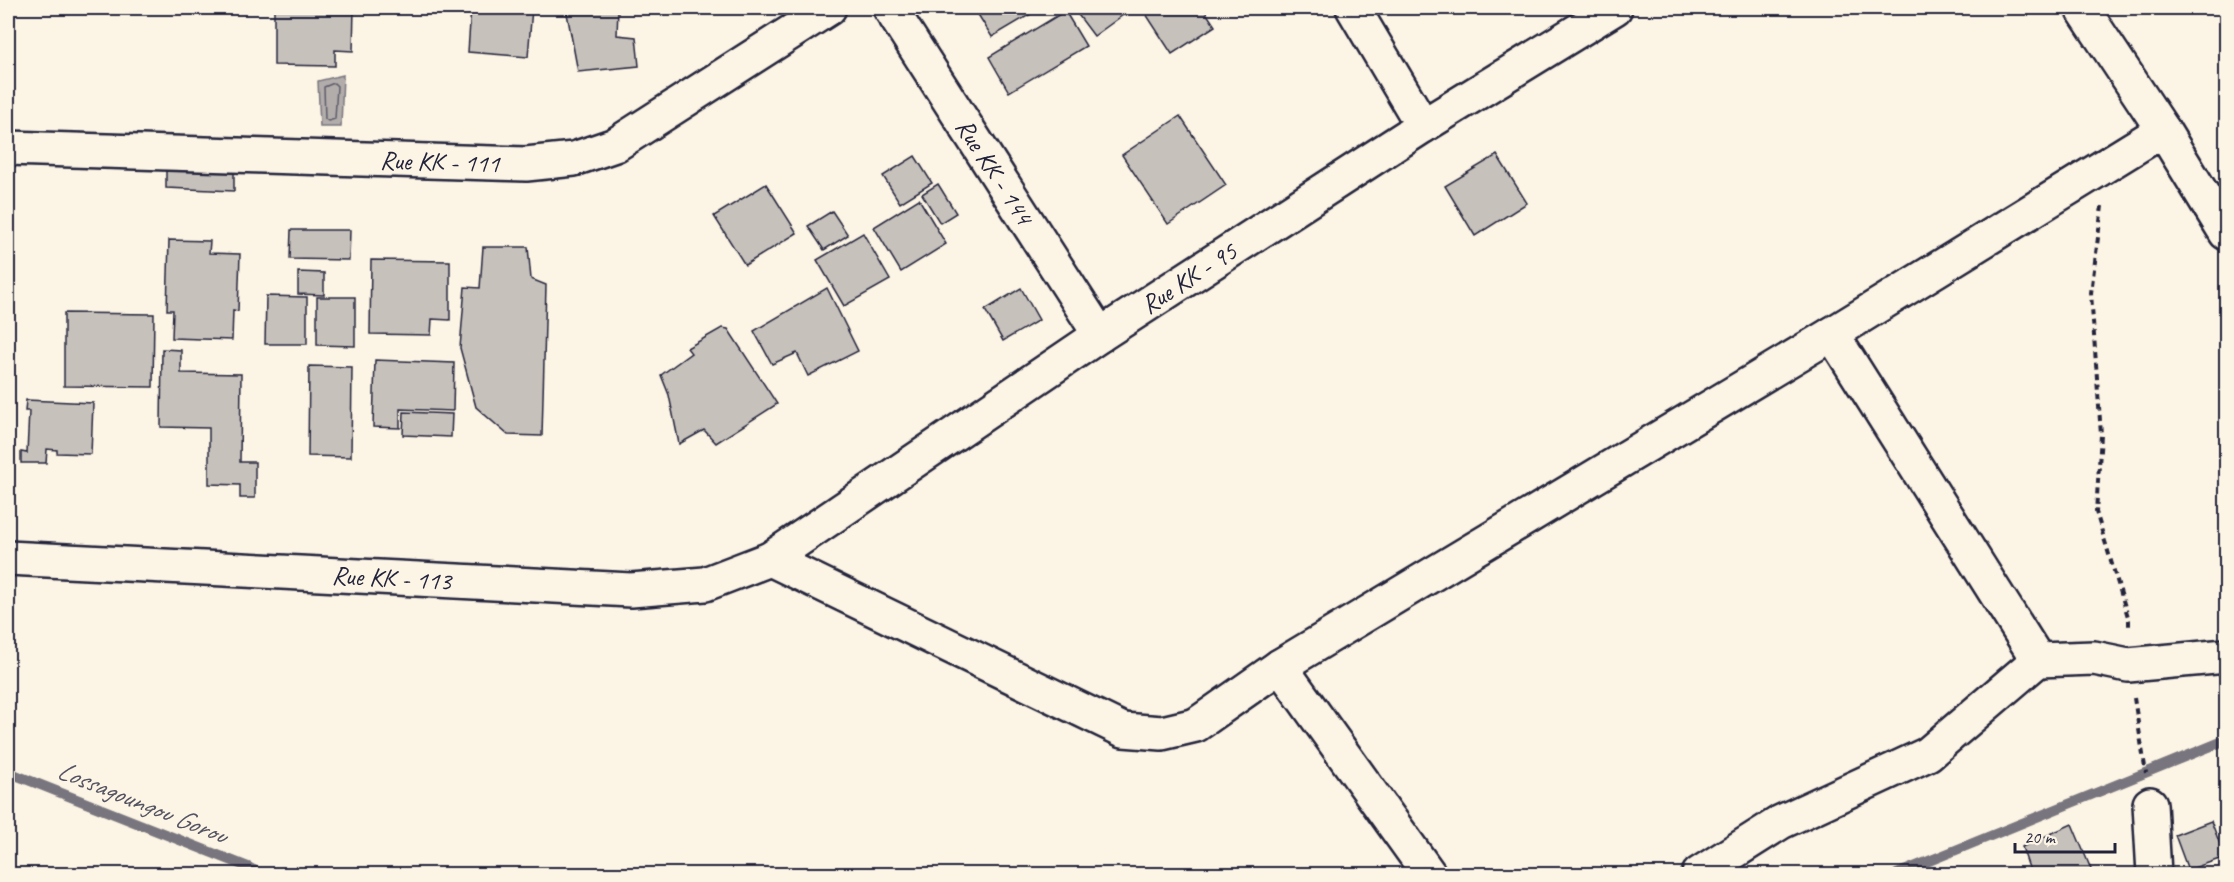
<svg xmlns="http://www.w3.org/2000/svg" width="2234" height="882" font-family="Caveat,sans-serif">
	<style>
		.water { fill: #b2adab; stroke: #78757e; stroke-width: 1.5 }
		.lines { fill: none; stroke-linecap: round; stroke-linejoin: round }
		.shore { stroke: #5c5a68; stroke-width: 1.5 }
		.stream { stroke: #78757e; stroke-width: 10 }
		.building { fill: #c6c1bb; stroke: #22223b; stroke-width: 1.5 }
		.street-casing { stroke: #22223b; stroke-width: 38 }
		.secondary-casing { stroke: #22223b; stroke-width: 38 }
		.path { stroke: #22223b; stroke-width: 4; stroke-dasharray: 6 4.5; stroke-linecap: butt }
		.street { stroke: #fcf5e5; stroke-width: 33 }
		.secondary { stroke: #fcf5e5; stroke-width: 33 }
		.labels { text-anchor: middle; stroke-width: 6; stroke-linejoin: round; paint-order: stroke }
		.street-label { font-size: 26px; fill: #22223b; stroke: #fcf5e5 }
		.water-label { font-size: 27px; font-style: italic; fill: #545362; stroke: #fcf5e5 }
	</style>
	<rect width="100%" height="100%" fill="#fcf5e5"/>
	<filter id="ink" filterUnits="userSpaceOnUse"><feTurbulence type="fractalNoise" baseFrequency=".0167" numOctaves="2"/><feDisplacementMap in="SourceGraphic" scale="12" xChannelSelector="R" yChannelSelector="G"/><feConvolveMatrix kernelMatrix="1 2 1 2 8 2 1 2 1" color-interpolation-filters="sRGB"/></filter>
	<g filter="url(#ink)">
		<path class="water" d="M 343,75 L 341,127 L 320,127 L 318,81 Z"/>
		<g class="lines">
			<path class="shore" d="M 334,83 L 337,86 L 335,119 L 328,121 L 325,119 L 324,87 Z"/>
			<g class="stream">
				<path d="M 8,772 L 248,867 L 261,874"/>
				<path d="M 1897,874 L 2226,740"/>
			</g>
		</g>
		<g class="building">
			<path d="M 274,8 L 354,8 L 353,51 L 335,50 L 335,66 L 274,65 Z"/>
			<path d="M 471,8 L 532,8 L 528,57 L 468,52 Z"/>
			<path d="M 566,8 L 618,8 L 617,35 L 636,37 L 639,66 L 578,72 Z"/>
			<path d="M 974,8 L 1041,8 L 992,37 Z"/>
			<path d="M 1073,8 L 1128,8 L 1130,10 L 1094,36 Z"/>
			<path d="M 1156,8 L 1203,8 L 1215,26 L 1172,54 L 1146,14 Z"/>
			<path d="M 1065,11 L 1086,46 L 1009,92 L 989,57 Z"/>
			<path d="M 1180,116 L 1226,185 L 1168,224 L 1122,155 Z"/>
			<path d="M 1497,155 L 1527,203 L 1475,236 L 1445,186 Z"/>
			<path d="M 915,156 L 932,183 L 900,203 L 883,176 Z"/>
			<path d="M 166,161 L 234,164 L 234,191 L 166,188 Z"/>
			<path d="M 766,184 L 797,233 L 745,265 L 714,216 Z"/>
			<path d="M 938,184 L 956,213 L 940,223 L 922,194 Z"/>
			<path d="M 919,199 L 946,244 L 901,272 L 874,227 Z"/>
			<path d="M 832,211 L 848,235 L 824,250 L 808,226 Z"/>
			<path d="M 291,230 L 350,230 L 349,260 L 290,259 Z"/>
			<path d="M 863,233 L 890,280 L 844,306 L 817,260 Z"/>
			<path d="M 169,240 L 210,241 L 209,253 L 240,254 L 238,311 L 233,310 L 232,340 L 172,338 L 173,310 L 167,310 Z"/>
			<path d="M 483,247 L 528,247 L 531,279 L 546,285 L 542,436 L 508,435 L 476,407 L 460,348 L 465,287 L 480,288 Z"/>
			<path d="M 371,260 L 450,261 L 450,320 L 432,319 L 431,335 L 370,334 Z"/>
			<path d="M 298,272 L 324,273 L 324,295 L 298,294 Z"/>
			<path d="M 827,288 L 858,351 L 808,376 L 797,353 L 772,364 L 754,331 Z"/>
			<path d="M 1021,288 L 1039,320 L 1003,341 L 985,310 Z"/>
			<path d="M 266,296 L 307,297 L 307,344 L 265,344 Z"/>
			<path d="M 317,297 L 355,297 L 355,346 L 317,345 Z"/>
			<path d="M 64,313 L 154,314 L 153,387 L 64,386 Z"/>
			<path d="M 722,328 L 728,329 L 777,404 L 716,443 L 704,430 L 679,444 L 669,395 L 661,375 L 691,353 L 687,348 Z"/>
			<path d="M 162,349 L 181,350 L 181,373 L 241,374 L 240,462 L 255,462 L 255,498 L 240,498 L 240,485 L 209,484 L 209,428 L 161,427 Z"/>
			<path d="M 375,360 L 454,363 L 453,411 L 400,409 L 400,428 L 373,427 Z"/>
			<path d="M 309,366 L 352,367 L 351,457 L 308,456 Z"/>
			<path d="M 26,400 L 93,403 L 91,454 L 57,453 L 57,450 L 47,449 L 46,463 L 21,463 L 21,452 L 27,453 L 29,411 L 25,411 Z"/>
			<path d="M 404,412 L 452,414 L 451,437 L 403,435 Z"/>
			<path d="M 2211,821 L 2225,857 L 2188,870 L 2175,835 Z"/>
			<path d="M 2072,824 L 2093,874 L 2031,874 L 2022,847 Z"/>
		</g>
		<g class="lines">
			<defs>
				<g id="street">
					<path id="s1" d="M 890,8 L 1100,335"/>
					<path d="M 1353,8 L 1423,126"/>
					<path d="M 2082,8 L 2163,130 L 2226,233"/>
					<path id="s2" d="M 8,148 L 526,164 L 574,159 L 615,145 L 829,8"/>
					<path d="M 770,559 L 1123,730 L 1162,733 L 1196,725 L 1280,666 L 1832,334 L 2163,130"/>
					<path d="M 2038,660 L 2094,658 L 2128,665 L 2226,656"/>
					<path d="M 1280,666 L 1429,874"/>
					<path d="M 2150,804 L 2154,874"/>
					<path d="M 1699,874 L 1781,822 L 1928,754 L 2038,660 L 1832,334"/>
				</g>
				<g id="secondary">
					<path id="s3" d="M 8,558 L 631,590 L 705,584 L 770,559 L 1100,335 L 1423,126 L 1615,8"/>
				</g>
			</defs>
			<use href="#street" class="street-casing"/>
			<use href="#secondary" class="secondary-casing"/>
			<g class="path">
				<path d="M 2102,206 L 2091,293 L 2101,435 L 2096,512 L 2129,620 L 2129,630"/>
				<path d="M 2134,698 L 2146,773"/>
			</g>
			<use href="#street" class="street"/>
			<use href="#secondary" class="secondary"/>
		</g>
	</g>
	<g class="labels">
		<g class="street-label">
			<text dy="9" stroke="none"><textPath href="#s2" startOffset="432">Rue KK - 111</textPath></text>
			<text dy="9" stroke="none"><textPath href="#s1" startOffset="194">Rue KK - 144</textPath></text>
			<text dy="9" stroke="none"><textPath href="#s3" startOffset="1272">Rue KK - 95</textPath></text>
			<text dy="9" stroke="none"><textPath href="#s3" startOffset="384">Rue KK - 113</textPath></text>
		</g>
		<g class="water-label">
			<text transform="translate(142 802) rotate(22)" y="9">Lossagoungou Gorou</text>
		</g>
	</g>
	<rect width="2234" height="882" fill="none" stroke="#fcf5e5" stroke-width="30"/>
	<rect x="15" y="15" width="2204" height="852" fill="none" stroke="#22223b" stroke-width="2" filter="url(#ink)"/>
	<path d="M2015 843v9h100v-9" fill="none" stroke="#22223b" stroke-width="3"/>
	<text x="2024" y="843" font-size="18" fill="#22223b" stroke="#fcf5e5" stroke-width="4.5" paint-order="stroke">20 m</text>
</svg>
